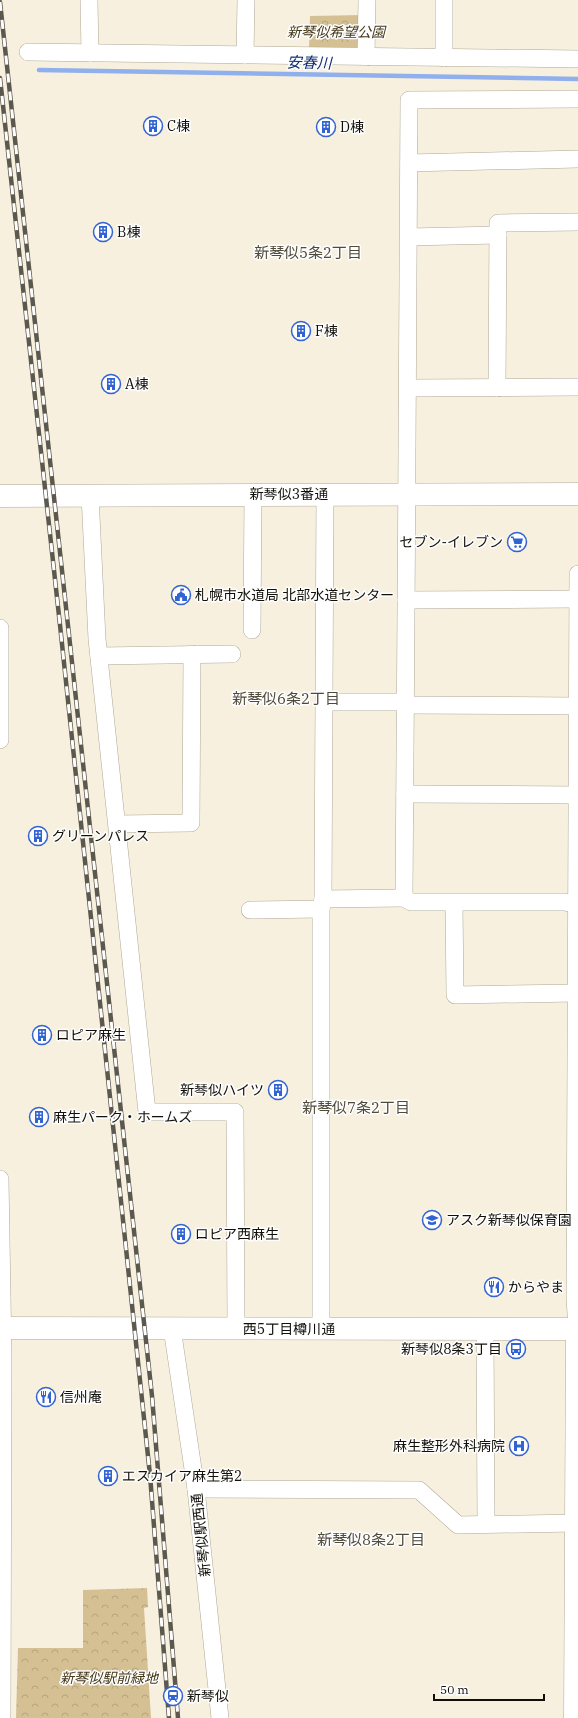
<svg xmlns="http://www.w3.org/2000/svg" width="578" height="1718" font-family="'IBM Plex Serif','Noto Sans JP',serif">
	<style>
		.park { fill: url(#park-crowns) }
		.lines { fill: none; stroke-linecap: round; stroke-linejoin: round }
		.stream { stroke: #8fafed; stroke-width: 4.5 }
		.minor-casing { stroke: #afa897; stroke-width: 18 }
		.tertiary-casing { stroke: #afa897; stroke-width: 23 }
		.secondary-casing { stroke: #afa897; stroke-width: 23 }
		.minor { stroke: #fff; stroke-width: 17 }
		.tertiary { stroke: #fff; stroke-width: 22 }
		.secondary { stroke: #fff; stroke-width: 22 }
		.rail-casing { stroke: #5c584e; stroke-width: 4.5 }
		.rail { stroke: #fefefe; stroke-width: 3; stroke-dasharray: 9; stroke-linecap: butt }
		.labels { text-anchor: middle; stroke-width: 3; stroke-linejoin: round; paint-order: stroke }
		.park-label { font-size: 14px; font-style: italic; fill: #433617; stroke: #fefefe }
		.poi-label { font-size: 14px; fill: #110f09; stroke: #fefefe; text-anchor: start }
		.street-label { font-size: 14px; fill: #110f09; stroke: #fefefe }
		.water-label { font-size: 15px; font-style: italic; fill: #0c2a70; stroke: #fefefe }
		.neighbourhood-label { font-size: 15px; fill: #504a3b; stroke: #fefefe }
	</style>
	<defs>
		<pattern id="park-crowns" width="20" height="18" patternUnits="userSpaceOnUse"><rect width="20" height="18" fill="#d4c093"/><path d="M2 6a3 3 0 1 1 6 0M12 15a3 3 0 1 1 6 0" fill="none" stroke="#b5a47d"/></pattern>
	</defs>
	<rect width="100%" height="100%" fill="#f8f0de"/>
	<g class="park">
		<path d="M 363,15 L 362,49 L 309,49 L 310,16 Z"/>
		<path d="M 147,1588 L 148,1607 L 144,1608 L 151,1718 L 16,1718 L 18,1648 L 83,1648 L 83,1590 Z"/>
	</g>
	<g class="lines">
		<path class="stream" d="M 39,70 L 578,79"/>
		<defs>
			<g id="minor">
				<path d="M 89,0 L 90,53"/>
				<path d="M 28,52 L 578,59"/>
				<path d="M 245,55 L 246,0"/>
				<path d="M 366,57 L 367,0"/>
				<path d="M 444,58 L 444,0"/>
				<path d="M 578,99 L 409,100 C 409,366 405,632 404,898 L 411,902 L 565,902 L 578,905"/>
				<path d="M 409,163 L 578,159"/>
				<path d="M 409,237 L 498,235"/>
				<path d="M 409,388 L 578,387"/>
				<path d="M 497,388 L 498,223 L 578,222"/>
				<path d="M 90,495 L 97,639 L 147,1112 L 235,1112 L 236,1328"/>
				<path d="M 406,600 L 578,599"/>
				<path d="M 0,628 L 0,740"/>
				<path d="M 252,630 L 253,494"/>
				<path d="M 99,656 L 232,654"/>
				<path d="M 325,702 L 406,702"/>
				<path d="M 406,705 L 578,706"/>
				<path d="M 405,794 L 578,795"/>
				<path d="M 118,824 L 191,823 L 192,654"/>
				<path d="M 323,899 L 404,898"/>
				<path d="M 454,903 L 455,995 L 576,993"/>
				<path d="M 250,910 L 321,909"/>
				<path d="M 0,1179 L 3,1355 L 2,1718"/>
				<path d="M 172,1328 L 196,1489 L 220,1718"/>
				<path d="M 321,1329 L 321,909 L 323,899 L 325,494"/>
				<path d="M 485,1329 L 486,1524"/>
				<path d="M 577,1329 L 575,1298 L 578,574"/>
				<path d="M 196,1489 L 419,1490 L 458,1525 L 576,1523"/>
			</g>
			<g id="tertiary">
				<path d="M 0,496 L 578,494"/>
				<path d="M 575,1718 L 577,1329"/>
			</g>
			<path id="secondary" d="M 0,1328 L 578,1329"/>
		</defs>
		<use href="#minor" class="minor-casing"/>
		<use href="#tertiary" class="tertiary-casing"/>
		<use href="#secondary" class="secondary-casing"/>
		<use href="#minor" class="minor"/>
		<use href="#tertiary" class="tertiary"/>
		<use href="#secondary" class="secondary"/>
		<defs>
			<g id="rail">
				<path d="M 0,2 L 152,1396 L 178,1718"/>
				<path d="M 0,78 L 60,625 L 150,1475 L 169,1718"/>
			</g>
		</defs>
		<use href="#rail" class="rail-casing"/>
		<use href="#rail" class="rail"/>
	</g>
	<defs>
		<symbol id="building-ring" viewBox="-11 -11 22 22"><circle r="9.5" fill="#fefefe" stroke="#3163d2" stroke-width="1.5"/><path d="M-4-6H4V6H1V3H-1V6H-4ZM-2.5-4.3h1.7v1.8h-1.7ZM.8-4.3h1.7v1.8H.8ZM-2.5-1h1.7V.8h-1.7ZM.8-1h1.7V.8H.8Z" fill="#3163d2"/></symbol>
		<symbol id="supermarket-ring" viewBox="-11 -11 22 22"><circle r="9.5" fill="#fefefe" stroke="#3163d2" stroke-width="1.5"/><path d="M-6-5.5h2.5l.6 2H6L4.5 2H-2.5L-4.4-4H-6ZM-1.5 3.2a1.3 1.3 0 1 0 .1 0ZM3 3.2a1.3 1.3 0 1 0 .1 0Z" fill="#3163d2"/></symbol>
		<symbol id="civic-ring" viewBox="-11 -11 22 22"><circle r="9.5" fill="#fefefe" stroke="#3163d2" stroke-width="1.5"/><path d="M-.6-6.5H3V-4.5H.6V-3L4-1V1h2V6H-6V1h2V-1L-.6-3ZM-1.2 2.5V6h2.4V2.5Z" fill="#3163d2"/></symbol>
		<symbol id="school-ring" viewBox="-11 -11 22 22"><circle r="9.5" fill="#fefefe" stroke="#3163d2" stroke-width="1.5"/><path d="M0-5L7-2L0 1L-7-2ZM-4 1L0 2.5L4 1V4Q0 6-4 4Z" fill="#3163d2"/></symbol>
		<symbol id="restaurant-ring" viewBox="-11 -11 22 22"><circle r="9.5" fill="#fefefe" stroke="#3163d2" stroke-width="1.5"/><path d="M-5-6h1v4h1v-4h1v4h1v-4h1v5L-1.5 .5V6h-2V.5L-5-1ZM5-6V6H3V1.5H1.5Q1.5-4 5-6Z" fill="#3163d2"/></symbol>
		<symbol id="bus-ring" viewBox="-11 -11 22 22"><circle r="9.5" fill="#fefefe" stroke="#3163d2" stroke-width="1.5"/><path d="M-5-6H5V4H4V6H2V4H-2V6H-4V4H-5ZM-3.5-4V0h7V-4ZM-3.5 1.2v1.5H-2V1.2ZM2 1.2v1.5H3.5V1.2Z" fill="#3163d2"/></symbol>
		<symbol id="hospital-ring" viewBox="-11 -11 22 22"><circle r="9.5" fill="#fefefe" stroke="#3163d2" stroke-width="1.5"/><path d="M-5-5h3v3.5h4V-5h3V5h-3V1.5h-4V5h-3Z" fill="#3163d2"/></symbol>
		<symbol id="station-ring" viewBox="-11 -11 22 22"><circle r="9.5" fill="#fefefe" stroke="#3163d2" stroke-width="1.5"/><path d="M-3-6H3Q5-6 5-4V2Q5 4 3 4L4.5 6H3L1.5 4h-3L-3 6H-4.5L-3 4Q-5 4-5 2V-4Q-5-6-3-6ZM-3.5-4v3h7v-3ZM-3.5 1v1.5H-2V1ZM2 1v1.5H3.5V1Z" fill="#3163d2"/></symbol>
	</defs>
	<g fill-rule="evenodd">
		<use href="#building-ring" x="142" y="115" width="22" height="22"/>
		<use href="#building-ring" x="315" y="116" width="22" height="22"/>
		<use href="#building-ring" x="92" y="221" width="22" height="22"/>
		<use href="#building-ring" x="290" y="320" width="22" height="22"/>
		<use href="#building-ring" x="100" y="373" width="22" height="22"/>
		<use href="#supermarket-ring" x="506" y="531" width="22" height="22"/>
		<use href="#civic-ring" x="170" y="584" width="22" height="22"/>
		<use href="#building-ring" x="27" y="825" width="22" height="22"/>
		<use href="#building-ring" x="31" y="1024" width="22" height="22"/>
		<use href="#building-ring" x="267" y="1079" width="22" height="22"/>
		<use href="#building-ring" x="28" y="1106" width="22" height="22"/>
		<use href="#school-ring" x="421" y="1209" width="22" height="22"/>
		<use href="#building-ring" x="170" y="1223" width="22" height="22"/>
		<use href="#restaurant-ring" x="483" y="1276" width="22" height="22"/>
		<use href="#bus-ring" x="505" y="1338" width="22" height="22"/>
		<use href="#restaurant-ring" x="35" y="1386" width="22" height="22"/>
		<use href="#hospital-ring" x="508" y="1435" width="22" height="22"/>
		<use href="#building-ring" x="97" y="1465" width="22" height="22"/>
		<use href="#station-ring" x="162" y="1685" width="22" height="22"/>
	</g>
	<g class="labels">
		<g class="park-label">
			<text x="336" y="37">新琴似希望公園</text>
			<text x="109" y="1683">新琴似駅前緑地</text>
		</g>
		<g class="poi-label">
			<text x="167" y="131">C棟</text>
			<text x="340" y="132">D棟</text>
			<text x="117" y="237">B棟</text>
			<text x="315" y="336">F棟</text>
			<text x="125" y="389">A棟</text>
			<text x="503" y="547" text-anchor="end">セブン-イレブン</text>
			<text x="195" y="600">札幌市水道局 北部水道センター</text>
			<text x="52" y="841">グリーンパレス</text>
			<text x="56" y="1040">ロピア麻生</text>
			<text x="264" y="1095" text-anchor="end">新琴似ハイツ</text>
			<text x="53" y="1122">麻生パーク・ホームズ</text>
			<text x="446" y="1225">アスク新琴似保育園</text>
			<text x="195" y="1239">ロピア西麻生</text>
			<text x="508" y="1292">からやま</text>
			<text x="502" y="1354" text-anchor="end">新琴似8条3丁目</text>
			<text x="60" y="1402">信州庵</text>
			<text x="505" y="1451" text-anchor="end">麻生整形外科病院</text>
			<text x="122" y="1481">エスカイア麻生第2</text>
			<text x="187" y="1701">新琴似</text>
		</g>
		<g class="street-label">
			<text x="289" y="499">新琴似3番通</text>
			<text x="289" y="1334">西5丁目樽川通</text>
			<text transform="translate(201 1535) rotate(-96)" y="5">新琴似駅西通</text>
		</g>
		<g class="water-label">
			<text transform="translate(309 63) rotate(1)" y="5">安春川</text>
		</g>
		<g class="neighbourhood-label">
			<text x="308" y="258">新琴似5条2丁目</text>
			<text x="286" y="704">新琴似6条2丁目</text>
			<text x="356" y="1113">新琴似7条2丁目</text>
			<text x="371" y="1545">新琴似8条2丁目</text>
		</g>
	</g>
	<path d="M434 1694v6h110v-6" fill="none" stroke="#110f09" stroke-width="2"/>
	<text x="440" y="1694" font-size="12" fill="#110f09" stroke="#fefefe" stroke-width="3" paint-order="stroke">50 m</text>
</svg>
